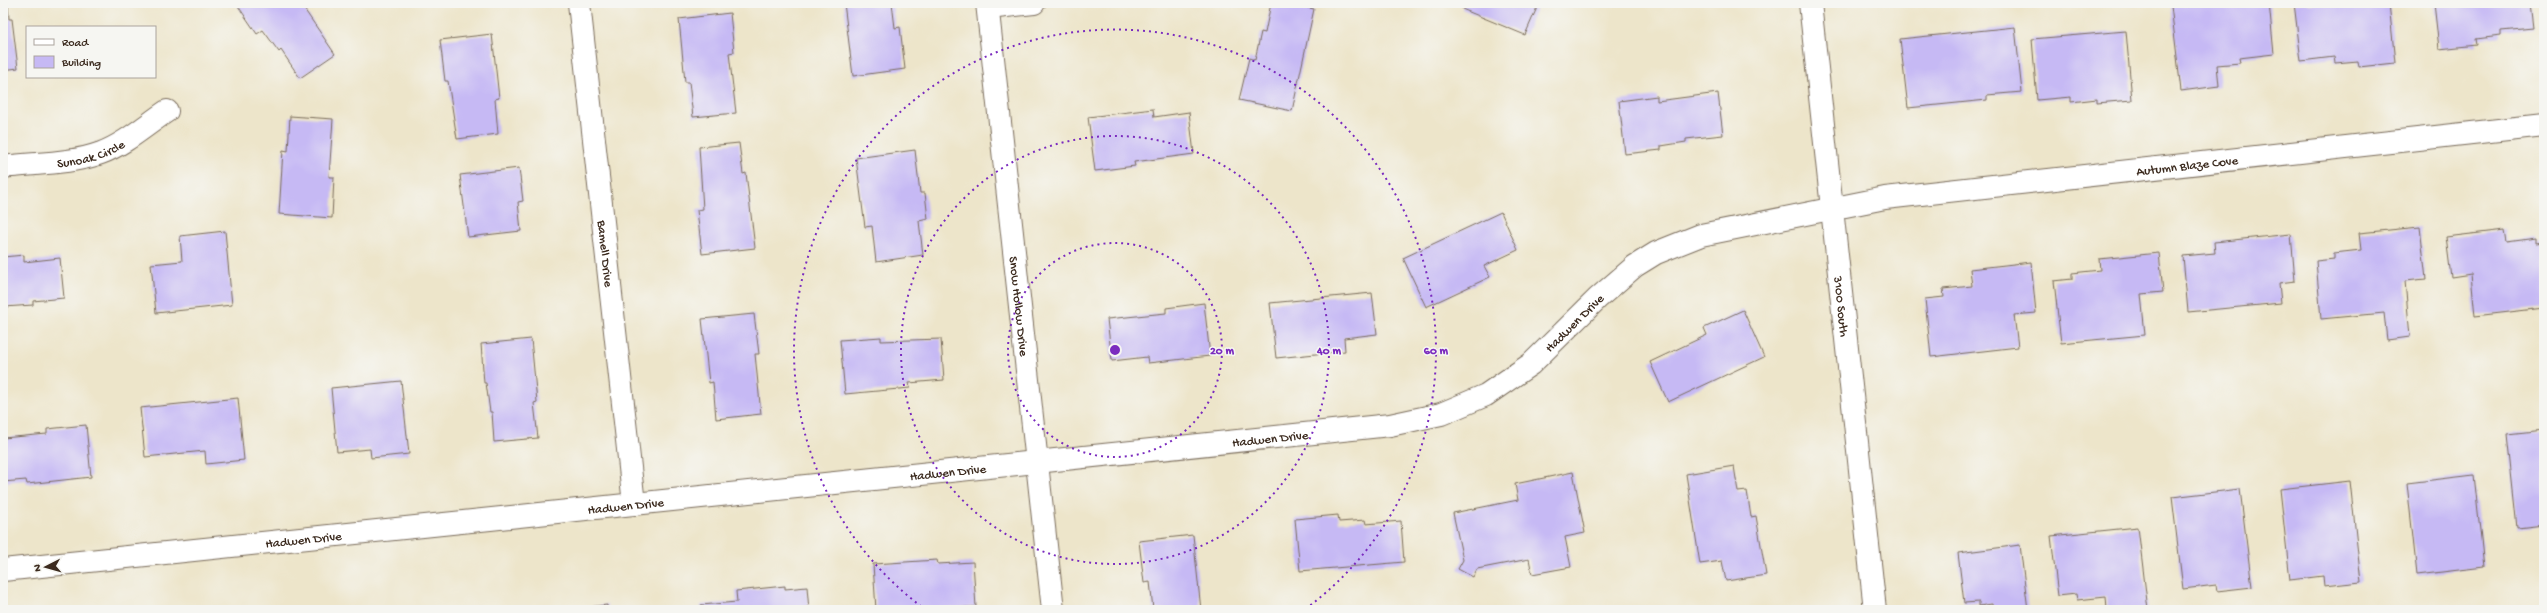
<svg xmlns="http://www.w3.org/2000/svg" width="2547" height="613" font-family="'Gochi Hand',sans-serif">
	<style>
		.building { fill: #c6b9f4 }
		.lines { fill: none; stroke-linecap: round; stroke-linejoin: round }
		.street-casing { stroke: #796b5a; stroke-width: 24 }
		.secondary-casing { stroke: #796b5a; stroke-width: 24 }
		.street { stroke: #fff; stroke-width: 22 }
		.secondary { stroke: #fff; stroke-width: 22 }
		.ring { fill: none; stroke: #7b2cbf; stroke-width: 2; stroke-dasharray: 2 4 }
		.labels { text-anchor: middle; stroke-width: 3; stroke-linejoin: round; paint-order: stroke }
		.street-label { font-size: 13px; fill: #3b2a1e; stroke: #f6f6f2 }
		.centre { fill: #7b2cbf; stroke: #f6f6f2; stroke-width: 2 }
		.ring-label { font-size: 12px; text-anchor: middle; font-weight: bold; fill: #7b2cbf; stroke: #f6f6f2; stroke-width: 3; stroke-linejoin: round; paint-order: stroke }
	</style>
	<rect width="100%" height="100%" fill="#f6f6f2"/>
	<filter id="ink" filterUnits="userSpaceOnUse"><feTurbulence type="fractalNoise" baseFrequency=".025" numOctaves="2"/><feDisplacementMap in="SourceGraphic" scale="8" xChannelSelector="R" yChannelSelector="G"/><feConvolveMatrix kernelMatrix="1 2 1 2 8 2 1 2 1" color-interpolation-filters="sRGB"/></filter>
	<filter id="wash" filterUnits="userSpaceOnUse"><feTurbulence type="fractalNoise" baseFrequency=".012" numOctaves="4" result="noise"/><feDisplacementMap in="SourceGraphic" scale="16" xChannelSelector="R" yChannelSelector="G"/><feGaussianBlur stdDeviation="0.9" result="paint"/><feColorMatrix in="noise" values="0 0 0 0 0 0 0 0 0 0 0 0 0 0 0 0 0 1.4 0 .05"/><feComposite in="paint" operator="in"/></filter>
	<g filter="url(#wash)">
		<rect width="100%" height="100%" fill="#ede5ca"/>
		<g id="blocks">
			<g class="building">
				<path d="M 3,3 L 8,3 L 9,19 L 12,19 L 18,68 L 3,70 Z"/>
				<path d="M 236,3 L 300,3 L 335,54 L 300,78 L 281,50 L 279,52 L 263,30 L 257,34 Z"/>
				<path d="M 844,3 L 892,3 L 895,28 L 900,27 L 905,69 L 853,76 Z"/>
				<path d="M 1271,3 L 1286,3 L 1314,9 L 1292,111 L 1239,100 L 1249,58 L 1255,60 L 1261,32 L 1265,33 Z"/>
				<path d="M 1464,3 L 1539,3 L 1525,35 L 1462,9 Z"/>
				<path d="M 2194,3 L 2269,3 L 2274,54 L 2239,58 L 2240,63 L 2217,65 L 2219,86 L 2181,91 L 2171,6 Z"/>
				<path d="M 2294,3 L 2389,3 L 2395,63 L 2359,67 L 2358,61 L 2335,63 L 2334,57 L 2301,61 Z"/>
				<path d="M 2434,3 L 2530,3 L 2533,28 L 2501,31 L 2501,36 L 2476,39 L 2477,45 L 2439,49 Z"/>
				<path d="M 730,13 L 734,52 L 729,53 L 736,113 L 693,117 L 689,82 L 685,82 L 679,19 Z"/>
				<path d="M 2015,27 L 2022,92 L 1987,95 L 1987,100 L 1908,108 L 1900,39 Z"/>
				<path d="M 2126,31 L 2132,100 L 2097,103 L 2097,99 L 2071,102 L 2071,97 L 2037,100 L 2032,39 Z"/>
				<path d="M 492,34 L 499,98 L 495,99 L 498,134 L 457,139 L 448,81 L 445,81 L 440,40 Z"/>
				<path d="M 1718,93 L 1723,135 L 1686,139 L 1686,142 L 1661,146 L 1661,150 L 1625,154 L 1619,101 L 1657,96 L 1657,101 Z"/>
				<path d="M 1153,109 L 1154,117 L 1189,112 L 1194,154 L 1134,162 L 1135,166 L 1095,171 L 1088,117 Z"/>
				<path d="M 290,116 L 333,119 L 329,177 L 334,177 L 332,218 L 279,214 L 283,150 L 288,151 Z"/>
				<path d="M 739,143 L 743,174 L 746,173 L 755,248 L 702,254 L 697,210 L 703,209 L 699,147 Z"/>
				<path d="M 915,150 L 920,193 L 925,193 L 928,219 L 919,221 L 923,255 L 876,262 L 872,226 L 865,227 L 856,158 Z"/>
				<path d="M 519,168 L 523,201 L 518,202 L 521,231 L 468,237 L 460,175 Z"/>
				<path d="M 1501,212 L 1518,250 L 1484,266 L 1490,277 L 1426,307 L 1403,258 Z"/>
				<path d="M 2420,227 L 2426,279 L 2405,281 L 2410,337 L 2387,340 L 2384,313 L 2321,319 L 2316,261 L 2334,259 L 2334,253 L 2361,250 L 2359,233 Z"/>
				<path d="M 2505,230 L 2507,242 L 2536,238 L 2536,243 L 2544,242 L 2544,308 L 2475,316 L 2471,274 L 2451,277 L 2446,237 Z"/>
				<path d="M 225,231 L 232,305 L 156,313 L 151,264 L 182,261 L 180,236 Z"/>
				<path d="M 2291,234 L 2295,281 L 2279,283 L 2281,303 L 2188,312 L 2183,256 L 2215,253 L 2214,242 Z"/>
				<path d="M 2159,253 L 2163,292 L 2141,294 L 2145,335 L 2061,343 L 2054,281 L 2072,279 L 2072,273 L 2100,270 L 2099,259 Z"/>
				<path d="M 24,255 L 24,262 L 60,258 L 64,298 L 33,301 L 33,305 L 4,307 L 3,311 L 3,257 Z"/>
				<path d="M 2031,262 L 2036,313 L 2014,315 L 2018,347 L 1931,357 L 1925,299 L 1944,297 L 1943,289 L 1972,286 L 1970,269 Z"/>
				<path d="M 1372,293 L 1377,334 L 1344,338 L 1345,351 L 1276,358 L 1270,303 Z"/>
				<path d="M 1204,303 L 1210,356 L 1148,363 L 1147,357 L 1112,361 L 1107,319 L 1166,313 L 1166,308 Z"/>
				<path d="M 1743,310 L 1764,357 L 1668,402 L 1650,362 L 1707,335 L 1704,328 Z"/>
				<path d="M 754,314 L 759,354 L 755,354 L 761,414 L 716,419 L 713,382 L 709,383 L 702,319 Z"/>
				<path d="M 881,337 L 881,341 L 941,339 L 944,380 L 909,383 L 910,388 L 845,394 L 840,340 Z"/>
				<path d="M 531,339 L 537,402 L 534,403 L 538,438 L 494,442 L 492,412 L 490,412 L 486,383 L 484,383 L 481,344 Z"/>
				<path d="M 401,381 L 409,454 L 371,458 L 370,449 L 337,452 L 331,388 Z"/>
				<path d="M 238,398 L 244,460 L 206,464 L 205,451 L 145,457 L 140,408 Z"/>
				<path d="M 86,425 L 91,477 L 27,484 L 26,480 L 3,482 L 3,438 L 47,434 L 47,429 Z"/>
				<path d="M 2544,430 L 2544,525 L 2517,528 L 2507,434 Z"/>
				<path d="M 1734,466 L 1738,492 L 1747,491 L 1751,517 L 1756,516 L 1766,575 L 1726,581 L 1722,561 L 1700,564 L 1686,474 Z"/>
				<path d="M 1573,472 L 1585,533 L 1565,537 L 1571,567 L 1532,574 L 1529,559 L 1477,569 L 1473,577 L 1458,569 L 1463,560 L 1453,513 L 1518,500 L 1515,484 Z"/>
				<path d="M 2474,475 L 2484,567 L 2417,575 L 2407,483 Z"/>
				<path d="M 2350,481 L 2361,582 L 2324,586 L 2323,576 L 2290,580 L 2280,489 Z"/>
				<path d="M 2240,489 L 2252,587 L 2217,591 L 2216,585 L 2183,589 L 2172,497 Z"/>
				<path d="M 1338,515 L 1339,522 L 1365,520 L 1366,524 L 1401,521 L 1404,562 L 1300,571 L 1295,519 Z"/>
				<path d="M 2138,527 L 2148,610 L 2107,610 L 2106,597 L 2077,600 L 2076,594 L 2058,596 L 2051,536 Z"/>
				<path d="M 1193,535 L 1201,610 L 1153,609 L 1150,582 L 1144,583 L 1139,541 Z"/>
				<path d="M 2020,545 L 2028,610 L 1993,610 L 1992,604 L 1979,606 L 1979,602 L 1964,603 L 1958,553 Z"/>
				<path d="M 937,560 L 938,564 L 973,562 L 976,607 L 876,610 L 873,564 Z"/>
				<path d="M 785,586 L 785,589 L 807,587 L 809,610 L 701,610 L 701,605 L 737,602 L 736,591 Z"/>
				<path d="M 607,605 L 607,610 L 568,610 L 568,609 Z"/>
			</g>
		</g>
	</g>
	<g filter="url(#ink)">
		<use href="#blocks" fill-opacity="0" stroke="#796b5a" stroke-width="1"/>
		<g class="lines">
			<defs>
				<g id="street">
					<path id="s1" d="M 579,3 L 634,504"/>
					<path id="s2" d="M 987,3 L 1053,610"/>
					<path d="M 988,8 L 1034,3"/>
					<path id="s3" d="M 3,167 C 35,163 71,164 101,153 C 125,144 146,125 167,111"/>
					<path id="s4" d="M 3,570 L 1390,425 L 1441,414 L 1486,395 L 1531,364 L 1598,298 L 1635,266 L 1656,253 L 1701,235 L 1885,198 L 2544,125"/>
				</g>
				<g id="secondary">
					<path id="s5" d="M 1810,3 L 1875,610"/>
				</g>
			</defs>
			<use href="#street" class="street-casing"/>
			<use href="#secondary" class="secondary-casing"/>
			<use href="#street" class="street"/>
			<use href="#secondary" class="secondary"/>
		</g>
	</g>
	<g class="ring">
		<circle cx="1115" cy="350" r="107"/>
		<circle cx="1115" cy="350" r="214"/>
		<path d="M926 610A321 321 0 1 1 1304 610"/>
	</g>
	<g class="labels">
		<g class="street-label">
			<text dy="5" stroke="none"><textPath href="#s3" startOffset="89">Sunoak Circle</textPath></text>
			<text dy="5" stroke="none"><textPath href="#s4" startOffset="2258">Autumn Blaze Cove</textPath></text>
			<text dy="5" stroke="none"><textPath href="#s1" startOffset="252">Bamell Drive</textPath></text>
			<text dy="5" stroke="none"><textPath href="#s2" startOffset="305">Snow Hollow Drive</textPath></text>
			<text dy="5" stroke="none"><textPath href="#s5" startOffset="305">3100 South</textPath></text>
			<text dy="5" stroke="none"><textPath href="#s4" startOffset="1610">Hadwen Drive</textPath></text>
			<text dy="5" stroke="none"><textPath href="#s4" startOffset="1274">Hadwen Drive</textPath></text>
			<text dy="5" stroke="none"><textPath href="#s4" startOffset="950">Hadwen Drive</textPath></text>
			<text dy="5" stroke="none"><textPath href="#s4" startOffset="626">Hadwen Drive</textPath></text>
			<text dy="5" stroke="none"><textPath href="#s4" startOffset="302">Hadwen Drive</textPath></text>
		</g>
	</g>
	<circle cx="1115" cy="350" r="6" class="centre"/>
	<g class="ring-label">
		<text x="1222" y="354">20 m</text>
		<text x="1329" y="354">40 m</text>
		<text x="1436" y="354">60 m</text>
	</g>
	<rect width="2547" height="613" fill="none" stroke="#f6f6f2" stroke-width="16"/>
	<rect x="26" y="26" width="130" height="52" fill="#f6f6f2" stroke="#aba49d"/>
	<rect x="34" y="39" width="20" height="6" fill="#ffffff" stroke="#aba49d"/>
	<text x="62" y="46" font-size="12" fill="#3b2a1e">Road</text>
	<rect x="34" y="56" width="20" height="12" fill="#c6b9f4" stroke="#aba49d"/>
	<text x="62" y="66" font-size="12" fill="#3b2a1e">Building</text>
	<g transform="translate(46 567) rotate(264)" stroke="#f6f6f2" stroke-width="3" paint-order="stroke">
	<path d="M0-3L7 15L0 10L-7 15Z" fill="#3b2a1e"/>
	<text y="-6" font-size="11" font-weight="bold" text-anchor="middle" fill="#3b2a1e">N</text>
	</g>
</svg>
